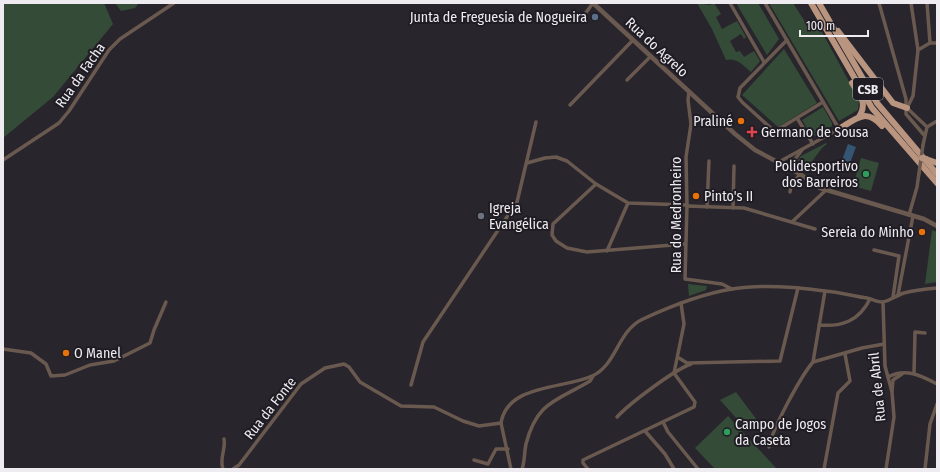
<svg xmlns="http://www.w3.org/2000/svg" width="940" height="472" font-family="'Fira Sans Condensed',sans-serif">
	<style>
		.green { fill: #344b38 }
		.water { fill: #355672 }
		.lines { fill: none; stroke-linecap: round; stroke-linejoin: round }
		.minor { stroke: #6a594f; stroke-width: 3.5 }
		.tertiary { stroke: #6a594f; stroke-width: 4.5 }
		.trunk { stroke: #b9947e; stroke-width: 6 }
		.minor-bridge { stroke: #6a594f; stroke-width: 3.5 }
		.trunk-bridge { stroke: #b9947e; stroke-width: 6 }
		.service-dot { fill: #5c6f8a; stroke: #1f1c23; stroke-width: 1.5 }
		.food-dot { fill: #e8710a; stroke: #1f1c23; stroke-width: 1.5 }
		.health-dot { fill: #e0444e; stroke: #1f1c23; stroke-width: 1.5 }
		.leisure-dot { fill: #2e9e5b; stroke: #1f1c23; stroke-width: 1.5 }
		.worship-dot { fill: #6b7280; stroke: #1f1c23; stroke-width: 1.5 }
		.labels { text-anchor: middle; stroke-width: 4; stroke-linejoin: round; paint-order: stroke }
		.shield { fill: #1f1c23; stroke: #b0aeb3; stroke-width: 1 }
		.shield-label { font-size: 13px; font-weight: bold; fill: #eeecf1 }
		.poi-label { font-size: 14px; fill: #eeecf1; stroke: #1f1c23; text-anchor: start }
		.street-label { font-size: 14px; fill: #eeecf1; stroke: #1f1c23 }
	</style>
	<rect width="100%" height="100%" fill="#28252d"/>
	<g class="green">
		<path d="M 3,3 L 104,3 L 113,24 L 53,97 L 3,138 Z"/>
		<path d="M 115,3 L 139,3 L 135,8 L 121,11 Z"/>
		<path d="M 697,3 L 710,5 L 714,3 L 721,14 L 716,17 L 722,29 L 737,21 L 746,37 L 744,39 L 741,34 L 730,41 L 736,52 L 740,51 L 744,57 L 754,51 L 760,61 L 751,72 C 744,66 736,57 726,60 L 712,29 Z"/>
		<path d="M 736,3 L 758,3 L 779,39 L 767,55 Z"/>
		<path d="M 769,3 L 793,3 L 809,28 L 822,32 L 859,100 L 858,110 L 839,121 Z"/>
		<path d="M 784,49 L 817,103 L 778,127 L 742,95 Z"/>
		<path d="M 823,107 L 832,123 L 832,126 L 815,136 L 811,135 L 802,120 Z"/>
		<path d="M 826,143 L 827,144 L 822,148 L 804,172 L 797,168 L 796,163 L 801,156 Z"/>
		<path d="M 861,158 L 879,163 L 871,191 L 853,186 Z"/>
		<path d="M 932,230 L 937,232 L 937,282 L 925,284 Z"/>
		<path d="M 688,284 L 707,286 L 706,290 L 689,296 Z"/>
		<path d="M 736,392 L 757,420 L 746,429 L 720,400 Z"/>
		<path d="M 728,416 L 777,469 L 715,469 L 695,448 Z"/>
	</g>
	<path class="water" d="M 848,144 L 856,147 L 850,163 L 842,160 Z"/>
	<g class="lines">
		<g class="minor">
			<path d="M 730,3 L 764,62"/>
			<path d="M 765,3 L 839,129 L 779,162"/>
			<path d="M 879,3 L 906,99 L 906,114 L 924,135"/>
			<path d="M 927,3 L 930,43"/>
			<path d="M 563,18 L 582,18 L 593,3"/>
			<path d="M 787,40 L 740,88 L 738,97 L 742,102 L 773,130 L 777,130 L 823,102"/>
			<path d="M 918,50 L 930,43 L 937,43"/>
			<path d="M 627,80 L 651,56"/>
			<path d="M 689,91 L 688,100 L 691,124 L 686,157 L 687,205 L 685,279 L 722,284 L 732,289"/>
			<path d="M 570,105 L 633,40"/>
			<path d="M 907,108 L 913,96 L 918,50 L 911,3"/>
			<path d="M 907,108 L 927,127"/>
			<path d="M 797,118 L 813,144"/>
			<path d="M 923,145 L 927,127 L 937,121"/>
			<path d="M 3,160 L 59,123 L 69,111 L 109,50 L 120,39 L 174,3"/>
			<path d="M 527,163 L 545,158 L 556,157 L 567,161 L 596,184 L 628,203 L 687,205"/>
			<path d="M 789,167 L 802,150"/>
			<path d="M 596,184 L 553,224 L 552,235 L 556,241 L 567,248 L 587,252 L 685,244"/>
			<path d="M 790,192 L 791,186 L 800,174"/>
			<path d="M 687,206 L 744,208 L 815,229"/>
			<path d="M 707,207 L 709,161"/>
			<path d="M 733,208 L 734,166"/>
			<path d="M 909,215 L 917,187 L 919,173"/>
			<path d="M 792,222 L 826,190"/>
			<path d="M 874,250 L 899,256 L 893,297"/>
			<path d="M 607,251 L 628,203"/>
			<path d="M 898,295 L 913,216"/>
			<path d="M 883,302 L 885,366 L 892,392 L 894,417 L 886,469"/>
			<path d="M 819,325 C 842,327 859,321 870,299"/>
			<path d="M 3,349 L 31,353 L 46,364 L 51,376 L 65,375 L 90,365 L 114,361 L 150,343 L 154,330 L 166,302"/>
			<path d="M 679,358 L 687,363 L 780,361 L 798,288"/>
			<path d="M 813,362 L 862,348 L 884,344"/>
			<path d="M 674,373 L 684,324 L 681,303"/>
			<path d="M 914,373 L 915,332 L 925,333"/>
			<path d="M 888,377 C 906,368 920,375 937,384"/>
			<path d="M 411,385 L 423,342 L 517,202 L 536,122"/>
			<path d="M 892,391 L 893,380 L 902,374"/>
			<path d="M 617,417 C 630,403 674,370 691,364"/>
			<path d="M 663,422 L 668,432 L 698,469"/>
			<path d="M 645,431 L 665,454 L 674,469"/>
			<path d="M 769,447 C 772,429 801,376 813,362 L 825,291"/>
			<path d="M 474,460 L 488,464 L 496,449 L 508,449"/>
			<path d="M 223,469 C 219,459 226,449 224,439"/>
			<path d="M 233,469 L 239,465 L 301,384 L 325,368 L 344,364 L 349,367 L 360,382 L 401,406 L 434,407 L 463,421 L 479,426 L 501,423"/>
			<path d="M 511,469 L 501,423 C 507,384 564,389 592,376 C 617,365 617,331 643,319 C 671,306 701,294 732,289 C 762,284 795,287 825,291 C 839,292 853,296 867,298 C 872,299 877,302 882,302 C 888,302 897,295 904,293 C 915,290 926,289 937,288"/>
			<path d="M 522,469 C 525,461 524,453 526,444 C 537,401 557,401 590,381 L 593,376"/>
			<path d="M 588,469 L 583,463 L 583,460 L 694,407 L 695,402 L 674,373"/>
			<path d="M 824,469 L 838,393 L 850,381 L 845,354"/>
			<path d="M 925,469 L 930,424 L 937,404"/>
		</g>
		<path class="tertiary" d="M 593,3 L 735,134 L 755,150 L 800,174 L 820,188 L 924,219 L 937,226"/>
		<g class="trunk">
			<path d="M 811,3 L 872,108 L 937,183"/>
			<path d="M 819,3 L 877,103 L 937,174"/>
			<path d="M 838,31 L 893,103 L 907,108"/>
			<path d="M 852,83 C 860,96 868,102 859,117"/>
			<path d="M 839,129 C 857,118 866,108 882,126"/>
			<path d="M 926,159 L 937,163"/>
		</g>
		<path class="minor-bridge" d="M 919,173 L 923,145"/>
		<path class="trunk-bridge" d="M 922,158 L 926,159"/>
	</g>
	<circle class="service-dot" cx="595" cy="17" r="4"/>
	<g class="food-dot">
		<circle cx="741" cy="121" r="4"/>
		<circle cx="696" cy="196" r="4"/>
		<circle cx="922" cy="232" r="4"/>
		<circle cx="66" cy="353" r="4"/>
	</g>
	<path class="health-dot" d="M750 126h4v4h4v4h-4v4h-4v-4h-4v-4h4z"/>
	<g class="leisure-dot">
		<circle cx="866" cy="174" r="4"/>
		<circle cx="727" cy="432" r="4"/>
	</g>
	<circle class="worship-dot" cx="481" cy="216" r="4"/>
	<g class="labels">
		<rect class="shield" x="853" y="78" width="30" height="22" rx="3"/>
		<g class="shield-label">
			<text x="868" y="94">CSB</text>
		</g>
		<g class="poi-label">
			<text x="587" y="22" text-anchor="end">Junta de Freguesia de Nogueira</text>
			<text x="733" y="126" text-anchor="end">Praliné</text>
			<text x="761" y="137">Germano de Sousa</text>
			<text x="858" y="171" text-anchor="end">Polidesportivo<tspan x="858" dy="16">dos Barreiros</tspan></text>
			<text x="704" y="201">Pinto's II</text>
			<text x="489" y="213">Igreja<tspan x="489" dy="16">Evangélica</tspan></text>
			<text x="914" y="237" text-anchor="end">Sereia do Minho</text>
			<text x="74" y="358">O Manel</text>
			<text x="735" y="429">Campo de Jogos<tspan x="735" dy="16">da Caseta</tspan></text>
		</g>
		<g class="street-label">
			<text transform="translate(657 47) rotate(43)" y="5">Rua do Agrelo</text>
			<text transform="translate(80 75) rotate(-55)" y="5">Rua da Facha</text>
			<text transform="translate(676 215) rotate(-90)" y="5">Rua do Medronheiro</text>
			<text transform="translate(877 387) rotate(-96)" y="5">Rua de Abril</text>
			<text transform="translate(270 408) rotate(-52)" y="5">Rua da Fonte</text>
		</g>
	</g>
	<rect width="940" height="472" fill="none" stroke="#eeecf1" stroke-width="8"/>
	<path d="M800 30v6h68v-6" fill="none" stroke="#eeecf1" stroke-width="2"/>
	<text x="806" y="30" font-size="12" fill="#eeecf1" stroke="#1f1c23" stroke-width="3" paint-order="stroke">100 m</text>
</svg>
